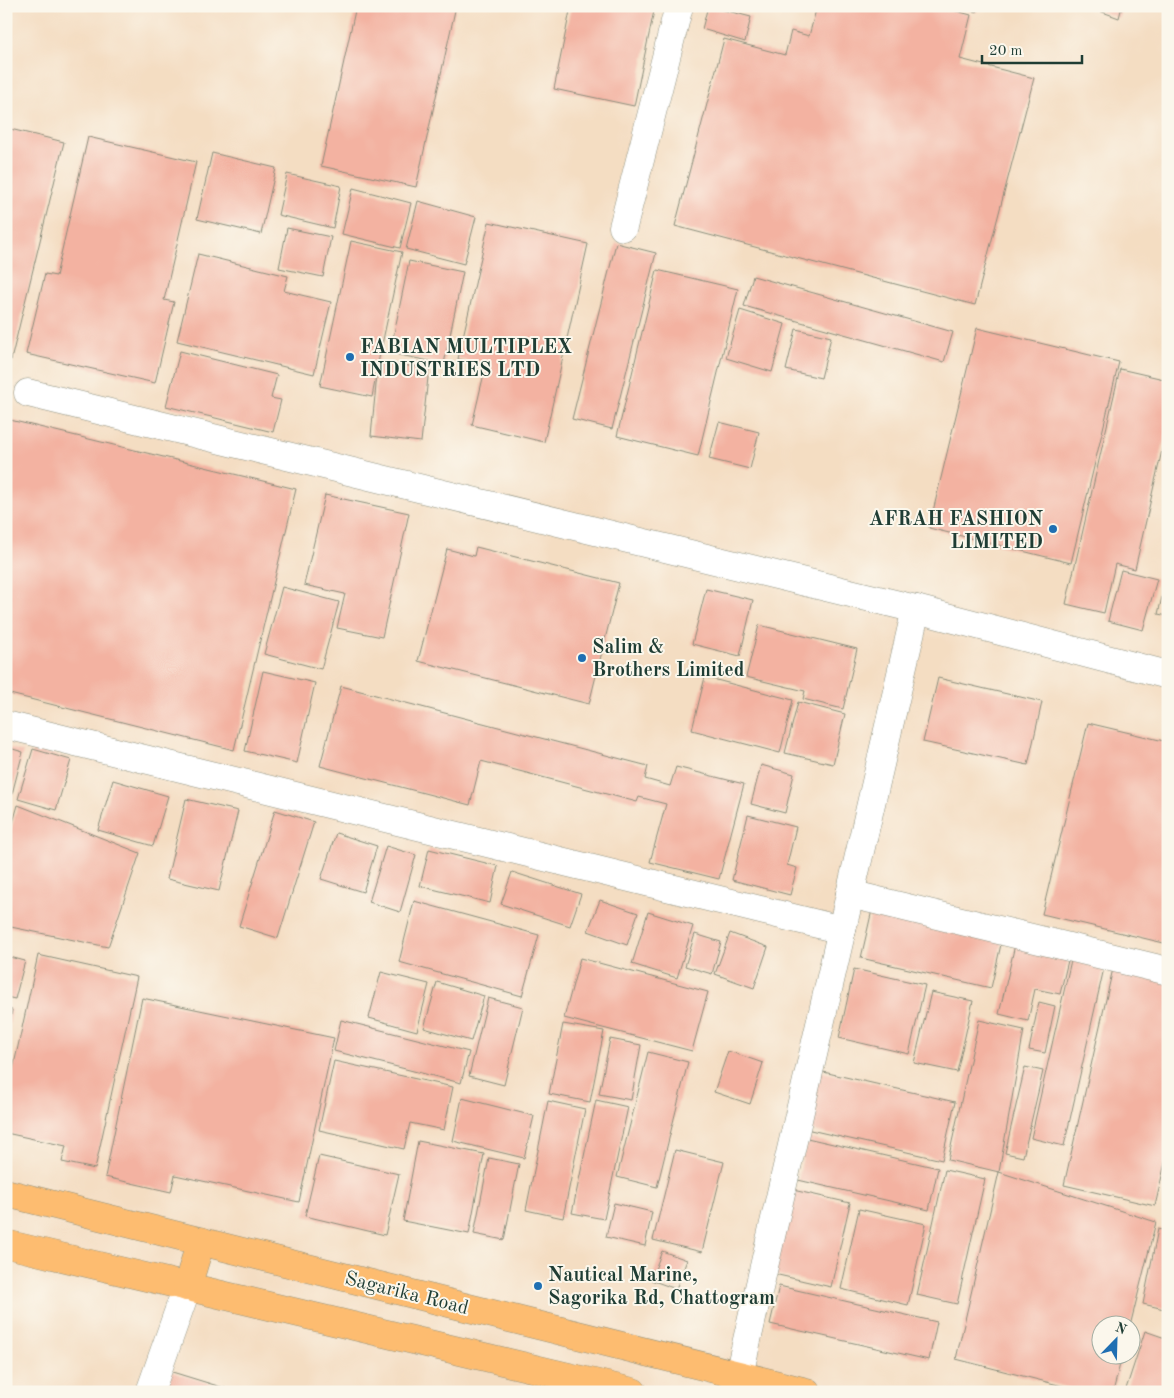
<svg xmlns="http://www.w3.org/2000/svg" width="1174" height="1398" font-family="'Old Standard TT',serif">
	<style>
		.building { fill: #f3b2a1 }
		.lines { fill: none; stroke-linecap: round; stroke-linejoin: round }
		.street-casing { stroke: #8a8d7b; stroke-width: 29 }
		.primary-casing { stroke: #8a8d7b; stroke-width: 29 }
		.street { stroke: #fff; stroke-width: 28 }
		.primary { stroke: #fdbc6f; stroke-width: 28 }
		.poi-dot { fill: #1f6fb2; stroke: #fbf7ec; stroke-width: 2 }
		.labels { text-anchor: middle; stroke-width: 4; stroke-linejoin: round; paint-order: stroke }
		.poi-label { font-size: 20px; font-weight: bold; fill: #1f3d34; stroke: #fbf7ec; text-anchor: start }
		.street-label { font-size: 20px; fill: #1f3d34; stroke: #fbf7ec }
	</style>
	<rect width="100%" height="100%" fill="#fbf7ec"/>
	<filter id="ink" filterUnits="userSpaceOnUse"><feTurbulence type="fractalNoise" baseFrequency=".02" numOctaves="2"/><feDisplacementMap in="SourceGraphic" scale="10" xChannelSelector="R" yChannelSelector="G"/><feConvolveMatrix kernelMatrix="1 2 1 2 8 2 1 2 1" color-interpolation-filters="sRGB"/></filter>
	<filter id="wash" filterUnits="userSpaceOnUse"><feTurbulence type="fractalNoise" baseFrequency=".0096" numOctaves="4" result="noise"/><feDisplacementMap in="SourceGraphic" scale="20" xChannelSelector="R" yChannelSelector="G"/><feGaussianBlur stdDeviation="1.12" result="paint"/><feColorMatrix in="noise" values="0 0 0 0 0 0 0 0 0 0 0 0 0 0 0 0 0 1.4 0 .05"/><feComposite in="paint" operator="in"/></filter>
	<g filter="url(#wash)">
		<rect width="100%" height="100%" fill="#f4ddc2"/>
		<g id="blocks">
			<g class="building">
				<path d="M 356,6 L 456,6 L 416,187 L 321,166 Z"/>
				<path d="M 571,6 L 655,6 L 634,106 L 554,89 Z"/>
				<path d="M 708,6 L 751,17 L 745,42 L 702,29 Z"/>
				<path d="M 817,6 L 938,6 L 971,15 L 960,59 L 1034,78 L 975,305 L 675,226 L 724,39 L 785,55 L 791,31 L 809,36 Z"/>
				<path d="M 952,6 L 978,6 L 977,12 Z"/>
				<path d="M 1086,6 L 1122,6 L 1119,18 Z"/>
				<path d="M 6,128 L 64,142 L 11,360 L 6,359 Z"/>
				<path d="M 88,137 L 196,162 L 164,300 L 174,302 L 155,383 L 26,354 L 45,274 L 56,276 Z"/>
				<path d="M 212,153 L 276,168 L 261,234 L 197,219 Z"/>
				<path d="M 287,174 L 341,186 L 333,228 L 278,215 Z"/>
				<path d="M 353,188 L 411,203 L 400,248 L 342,234 Z"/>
				<path d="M 418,201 L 476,217 L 464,264 L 406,249 Z"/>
				<path d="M 489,222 L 588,244 L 544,442 L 472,425 L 486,365 L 458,359 Z"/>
				<path d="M 287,228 L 331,237 L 323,277 L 279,268 Z"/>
				<path d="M 351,241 L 402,252 L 378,363 L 429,368 L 421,442 L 371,436 L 378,365 L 372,397 L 320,386 Z"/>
				<path d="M 616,243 L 656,253 L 612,429 L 572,419 Z"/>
				<path d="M 198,254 L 288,276 L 284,291 L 331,302 L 314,374 L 177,341 Z"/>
				<path d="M 409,261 L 463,272 L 444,364 L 390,353 Z"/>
				<path d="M 657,270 L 738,289 L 698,456 L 617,436 Z"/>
				<path d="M 753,276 L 953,332 L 944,362 L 744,306 Z"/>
				<path d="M 740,310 L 785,324 L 772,372 L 726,358 Z"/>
				<path d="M 977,328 L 1119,362 L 1071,563 L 929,528 Z"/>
				<path d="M 796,329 L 831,337 L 821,378 L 786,370 Z"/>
				<path d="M 180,351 L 277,375 L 271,398 L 281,400 L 273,432 L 166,406 Z"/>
				<path d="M 1120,369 L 1168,380 L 1168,424 L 1135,569 L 1115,564 L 1104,613 L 1066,604 Z"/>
				<path d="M 6,419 L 296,489 L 234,750 L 6,693 Z"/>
				<path d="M 719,422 L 759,432 L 750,469 L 709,459 Z"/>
				<path d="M 325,495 L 409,513 L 382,637 L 337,628 L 345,594 L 304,585 Z"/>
				<path d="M 476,547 L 619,583 L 589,704 L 418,661 L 447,549 L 474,556 Z"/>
				<path d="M 1121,570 L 1157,579 L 1143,630 L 1108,621 Z"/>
				<path d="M 1167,576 L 1168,576 L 1168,616 L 1158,614 Z"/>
				<path d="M 282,587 L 339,602 L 321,669 L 264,654 Z"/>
				<path d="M 706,589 L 753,600 L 740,656 L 692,644 Z"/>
				<path d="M 759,625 L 857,649 L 843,709 L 803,699 L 805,691 L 746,677 Z"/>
				<path d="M 263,671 L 315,683 L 297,763 L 245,751 Z"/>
				<path d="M 705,677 L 793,700 L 780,753 L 692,730 Z"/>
				<path d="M 938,678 L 1042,702 L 1028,765 L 923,742 Z"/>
				<path d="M 341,686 L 648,766 L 645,779 L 670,786 L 676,767 L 744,784 L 719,879 L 650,862 L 666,804 L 639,797 L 637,802 L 481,761 L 470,805 L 320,766 Z"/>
				<path d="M 798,702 L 845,714 L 833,764 L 785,753 Z"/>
				<path d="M 1088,723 L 1168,742 L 1168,944 L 1042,914 Z"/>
				<path d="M 6,747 L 23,752 L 7,813 L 6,813 Z"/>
				<path d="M 33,749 L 71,760 L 56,810 L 18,799 Z"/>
				<path d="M 761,765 L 794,774 L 785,813 L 751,804 Z"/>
				<path d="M 113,780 L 168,796 L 153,846 L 98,830 Z"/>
				<path d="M 186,799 L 238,811 L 219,891 L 167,879 Z"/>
				<path d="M 18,805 L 140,853 L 108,947 L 6,926 L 6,847 Z"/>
				<path d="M 275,810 L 314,822 L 278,938 L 239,926 Z"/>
				<path d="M 748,815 L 796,827 L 787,865 L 797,868 L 790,895 L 732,880 Z"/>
				<path d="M 336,833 L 377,846 L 363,892 L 321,879 Z"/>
				<path d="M 386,846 L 416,855 L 400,912 L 369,902 Z"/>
				<path d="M 429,849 L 498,866 L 490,903 L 420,886 Z"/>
				<path d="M 512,872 L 581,894 L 570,926 L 501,904 Z"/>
				<path d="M 600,900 L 638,913 L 627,945 L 588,931 Z"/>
				<path d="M 414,901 L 539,935 L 522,996 L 399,962 Z"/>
				<path d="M 872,910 L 1002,940 L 991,988 L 861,958 Z"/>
				<path d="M 648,912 L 693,926 L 677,978 L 632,964 Z"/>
				<path d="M 730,933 L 768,947 L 754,988 L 715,974 Z"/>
				<path d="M 695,934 L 721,942 L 712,974 L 685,966 Z"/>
				<path d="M 1017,936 L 1071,948 L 1060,994 L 1035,989 L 1028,1021 L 999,1014 Z"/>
				<path d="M 38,955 L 137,977 L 95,1169 L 62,1162 L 66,1146 L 6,1133 L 6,1101 Z"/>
				<path d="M 6,956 L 25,961 L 15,999 L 6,997 Z"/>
				<path d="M 580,958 L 708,992 L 692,1051 L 564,1018 Z"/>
				<path d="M 1071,960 L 1104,968 L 1064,1146 L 1031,1138 Z"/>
				<path d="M 1114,964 L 1168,976 L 1168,1150 L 1155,1206 L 1064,1185 Z"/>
				<path d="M 854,969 L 925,985 L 909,1054 L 839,1038 Z"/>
				<path d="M 381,972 L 429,984 L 417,1031 L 369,1018 Z"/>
				<path d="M 437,982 L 484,996 L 471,1041 L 424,1028 Z"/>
				<path d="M 931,992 L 973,1001 L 957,1072 L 914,1063 Z"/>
				<path d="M 142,998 L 334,1038 L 299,1202 L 175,1175 L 171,1192 L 105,1177 Z"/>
				<path d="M 488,998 L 523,1007 L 504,1085 L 469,1076 Z"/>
				<path d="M 1039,1002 L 1055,1006 L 1045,1053 L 1029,1050 Z"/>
				<path d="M 6,1008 L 12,1010 L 7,1036 L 6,1036 Z"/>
				<path d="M 341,1020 L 469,1052 L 461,1083 L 334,1051 Z"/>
				<path d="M 979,1020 L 1024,1030 L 999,1172 L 1156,1222 L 1130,1326 L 1102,1326 L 1102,1356 L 1122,1356 L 1113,1392 L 1086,1392 L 956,1359 L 999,1172 L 948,1160 Z"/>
				<path d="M 563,1024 L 604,1031 L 590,1102 L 549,1094 Z"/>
				<path d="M 610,1039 L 641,1045 L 631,1100 L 599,1094 Z"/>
				<path d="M 728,1051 L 763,1063 L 750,1104 L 714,1092 Z"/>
				<path d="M 648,1052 L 688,1062 L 657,1187 L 617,1177 Z"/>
				<path d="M 334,1061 L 453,1087 L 444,1130 L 410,1123 L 404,1149 L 319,1130 Z"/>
				<path d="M 1025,1067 L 1043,1071 L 1023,1157 L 1005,1153 Z"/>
				<path d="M 819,1071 L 955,1102 L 942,1160 L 806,1129 Z"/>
				<path d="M 462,1098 L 534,1116 L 524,1158 L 453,1141 Z"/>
				<path d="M 596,1100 L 628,1107 L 604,1219 L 572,1213 Z"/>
				<path d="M 548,1101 L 585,1109 L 563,1218 L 526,1210 Z"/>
				<path d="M 807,1138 L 938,1168 L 929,1210 L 798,1180 Z"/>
				<path d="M 418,1141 L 484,1154 L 469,1234 L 403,1221 Z"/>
				<path d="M 675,1150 L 724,1162 L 702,1252 L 653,1240 Z"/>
				<path d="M 319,1156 L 399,1174 L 385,1235 L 305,1216 Z"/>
				<path d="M 489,1158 L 519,1164 L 504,1240 L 474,1234 Z"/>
				<path d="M 945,1170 L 985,1179 L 957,1304 L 917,1295 Z"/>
				<path d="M 793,1190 L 850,1203 L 831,1287 L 774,1274 Z"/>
				<path d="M 614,1203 L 652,1212 L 645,1246 L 606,1237 Z"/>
				<path d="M 859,1209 L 926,1224 L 908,1305 L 841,1289 Z"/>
				<path d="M 1158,1229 L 1168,1231 L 1168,1310 L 1143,1304 Z"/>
				<path d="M 662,1251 L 687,1260 L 676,1289 L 651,1280 Z"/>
				<path d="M 779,1286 L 937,1322 L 929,1360 L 770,1324 Z"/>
				<path d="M 1145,1331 L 1168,1339 L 1168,1392 L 1125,1392 Z"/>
				<path d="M 169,1371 L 234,1391 L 234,1392 L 162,1392 Z"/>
			</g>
		</g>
	</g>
	<g filter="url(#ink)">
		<use href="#blocks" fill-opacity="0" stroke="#8a8d7b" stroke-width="1"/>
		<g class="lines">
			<defs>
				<g id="street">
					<path d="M 623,227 L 679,6"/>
					<path d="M 28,393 L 916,609 L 1168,675"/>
					<path d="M 6,725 L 842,930"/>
					<path d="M 850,894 L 1168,971"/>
					<path d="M 150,1392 L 187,1287"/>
					<path d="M 735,1392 L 916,609"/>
				</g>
				<g id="primary">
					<path d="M 6,1193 L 807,1392"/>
					<path d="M 6,1244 L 633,1392"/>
					<path d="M 187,1287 L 201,1241"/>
				</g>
			</defs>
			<use href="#street" class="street-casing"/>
			<use href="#primary" class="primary-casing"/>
			<use href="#street" class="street"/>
			<use href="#primary" class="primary"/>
		</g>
	</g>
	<g class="poi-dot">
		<circle cx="350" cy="357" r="5"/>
		<circle cx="1053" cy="529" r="5"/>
		<circle cx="582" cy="658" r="5"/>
		<circle cx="538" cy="1286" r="5"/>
	</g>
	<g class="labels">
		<g class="poi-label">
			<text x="360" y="353">FABIAN MULTIPLEX<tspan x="360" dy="23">INDUSTRIES LTD</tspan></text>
			<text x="1043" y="525" text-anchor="end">AFRAH FASHION<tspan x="1043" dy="23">LIMITED</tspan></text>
			<text x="592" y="653">Salim &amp;<tspan x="592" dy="23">Brothers Limited</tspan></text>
			<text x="548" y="1281">Nautical Marine,<tspan x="548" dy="23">Sagorika Rd, Chattogram</tspan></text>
		</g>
		<g class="street-label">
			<text transform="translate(407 1292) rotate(14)" y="7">Sagarika Road</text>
		</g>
	</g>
	<rect width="1174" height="1398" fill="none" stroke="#fbf7ec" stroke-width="25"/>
	<g transform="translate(1116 1340) rotate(23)"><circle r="24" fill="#fbf7ec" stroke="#a3ada2"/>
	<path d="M0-4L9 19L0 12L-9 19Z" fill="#1f6fb2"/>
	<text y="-8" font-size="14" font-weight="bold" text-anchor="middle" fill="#1f3d34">N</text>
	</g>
	<path d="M982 55v8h100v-8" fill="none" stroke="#1f3d34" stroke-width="2.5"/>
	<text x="989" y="55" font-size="15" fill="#1f3d34" stroke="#fbf7ec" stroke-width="4" paint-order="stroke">20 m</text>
</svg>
